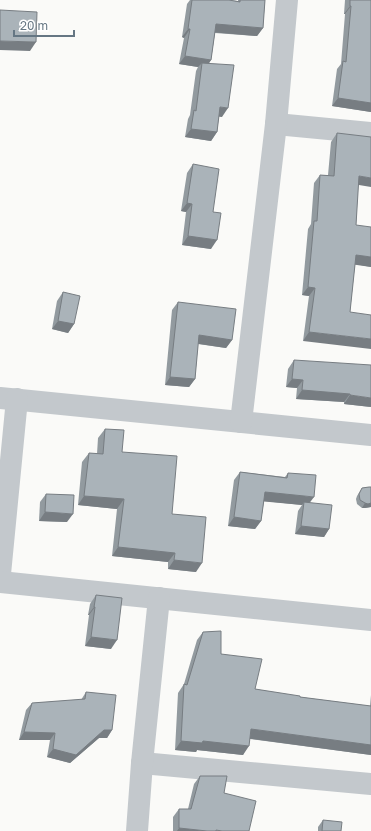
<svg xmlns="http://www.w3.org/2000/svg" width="371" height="831" font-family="'Golos Text',sans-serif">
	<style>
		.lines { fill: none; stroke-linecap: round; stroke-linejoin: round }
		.street { stroke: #c3c8cc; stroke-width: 22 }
		.wall { fill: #929a9f }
		.shaded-wall { fill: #777d82 }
		.building { fill: #aab3b9; stroke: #777d82 }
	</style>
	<rect width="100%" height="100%" fill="#fafaf8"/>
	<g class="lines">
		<g class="street">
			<path d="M 276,124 L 371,133"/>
			<path d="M 0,398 L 371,435"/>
			<path d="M 241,422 L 276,124 L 287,0"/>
			<path d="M 0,574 L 17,399"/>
			<path d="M 0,582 L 371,620"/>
			<path d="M 142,763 L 371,784"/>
			<path d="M 137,831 L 142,763 L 159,598"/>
		</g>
	</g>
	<g class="wall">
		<path d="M 190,0 L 229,0 L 238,1 L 238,0 L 265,0 L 263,28 L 257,36 L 215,33 L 211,60 L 209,63 L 222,117 L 219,116 L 217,132 L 211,141 L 185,137 L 188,119 L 190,115 L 196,71 L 198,67 L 179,64 L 184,38 L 182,37 L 187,4 Z"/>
		<path d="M 345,0 L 371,0 L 371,112 L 332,106 L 337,69 L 341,64 L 345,14 L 344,14 Z"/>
		<path d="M 337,133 L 358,185 L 356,225 L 371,267 L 355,264 L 350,312 L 303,341 L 309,296 L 302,295 L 308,229 L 311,224 L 314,183 L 320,175 L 328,175 L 331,142 Z"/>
		<path d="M 193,164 L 213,212 L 211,249 L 182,245 L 186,212 L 181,211 L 187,173 Z"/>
		<path d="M 63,292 L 74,324 L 68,333 L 52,329 L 57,301 Z"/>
		<path d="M 178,302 L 232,340 L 226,348 L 198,344 L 195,379 L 189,387 L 165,385 L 172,310 Z"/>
		<path d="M 294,360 L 371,407 L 344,404 L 344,402 L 296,399 L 297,388 L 286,387 L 288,369 Z"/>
		<path d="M 105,429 L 122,452 L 172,514 L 196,572 L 168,569 L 168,562 L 112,556 L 117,509 L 78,505 L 82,462 L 89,453 L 97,454 L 98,438 Z"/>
		<path d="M 240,472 L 285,477 L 288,473 L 329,529 L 324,537 L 295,534 L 298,511 L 302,505 L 264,501 L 261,521 L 255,529 L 228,526 L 234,480 Z"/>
		<path d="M 371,487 L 371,507 L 365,508 L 362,508 L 357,504 L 356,499 L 357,496 L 362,488 Z"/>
		<path d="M 46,494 L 67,522 L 39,521 L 40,502 Z"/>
		<path d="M 96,595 L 111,649 L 85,646 L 89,615 L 88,615 L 90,604 Z"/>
		<path d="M 203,632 L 221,654 L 255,689 L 300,697 L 370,706 L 371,695 L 371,755 L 250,739 L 243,755 L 197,750 L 196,752 L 175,750 L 178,693 L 184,684 L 197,640 Z"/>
		<path d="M 86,692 L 112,730 L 107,738 L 99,738 L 70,763 L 47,757 L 50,740 L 19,740 L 26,710 L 32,703 L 81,700 Z"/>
		<path d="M 200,776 L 224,793 L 249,831 L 173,831 L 173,817 L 179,809 L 188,809 L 194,784 Z"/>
		<path d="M 323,820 L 341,831 L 318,831 L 318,827 Z"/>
	</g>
	<g class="shaded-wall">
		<path d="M 350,6 L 351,6 L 345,14 L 344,14 Z"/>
		<path d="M 216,24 L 263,28 L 257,36 L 210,32 Z"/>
		<path d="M 188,29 L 190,29 L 184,38 L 182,37 Z"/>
		<path d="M 0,41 L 36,42 L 30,51 L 0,50 Z"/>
		<path d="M 185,56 L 211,60 L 205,69 L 202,63 L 198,67 L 179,64 Z"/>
		<path d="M 338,98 L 371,103 L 371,112 L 332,106 Z"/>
		<path d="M 220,107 L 228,108 L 222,117 L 214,116 Z"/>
		<path d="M 191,129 L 217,132 L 211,141 L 185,137 Z"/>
		<path d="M 359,176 L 371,178 L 371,187 L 353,184 Z"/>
		<path d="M 187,203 L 192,204 L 186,212 L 181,211 Z"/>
		<path d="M 188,236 L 217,240 L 211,249 L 182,245 Z"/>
		<path d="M 356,255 L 371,257 L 371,267 L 350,264 Z"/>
		<path d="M 308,287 L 315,288 L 309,296 L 302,295 Z"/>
		<path d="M 58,321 L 74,324 L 68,333 L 52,329 Z"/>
		<path d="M 309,332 L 371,339 L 371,349 L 303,341 Z"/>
		<path d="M 199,335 L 232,340 L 226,348 L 193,343 Z"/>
		<path d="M 170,377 L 195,379 L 189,387 L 165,385 Z"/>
		<path d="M 292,379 L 303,380 L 297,388 L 286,387 Z"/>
		<path d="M 302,390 L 350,394 L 344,402 L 296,399 Z"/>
		<path d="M 350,395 L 371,398 L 371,407 L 344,404 Z"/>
		<path d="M 265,492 L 314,497 L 308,505 L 304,502 L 302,505 L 259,501 Z"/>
		<path d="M 84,496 L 124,499 L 117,509 L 78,505 Z"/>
		<path d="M 365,503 L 371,503 L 371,507 L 365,508 L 362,508 Z"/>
		<path d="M 45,512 L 73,514 L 67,522 L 39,521 Z"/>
		<path d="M 234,517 L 261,521 L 255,529 L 228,526 Z"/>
		<path d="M 301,526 L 329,529 L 324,537 L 295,534 Z"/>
		<path d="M 118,547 L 175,553 L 168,562 L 112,556 Z"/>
		<path d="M 174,560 L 202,563 L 196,572 L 168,569 Z"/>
		<path d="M 94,607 L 95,607 L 89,615 L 88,615 Z"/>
		<path d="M 91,637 L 117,640 L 111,649 L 85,646 Z"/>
		<path d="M 251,729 L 371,745 L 371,755 L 245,738 Z"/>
		<path d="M 104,730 L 112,730 L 107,738 L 99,738 L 70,763 L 47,757 L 53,749 Z"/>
		<path d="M 24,732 L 55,733 L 50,740 L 19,740 Z"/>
		<path d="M 181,741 L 203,741 L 249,746 L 243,755 L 197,750 L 196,752 L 175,750 Z"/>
		<path d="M 179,828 L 207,831 L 177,831 Z"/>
	</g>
	<g class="building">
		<path d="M 192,0 L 229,0 L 240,2 L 240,0 L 265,0 L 263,28 L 216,24 L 211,60 L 185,56 L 190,29 L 188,29 Z"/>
		<path d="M 350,0 L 371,0 L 371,103 L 338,98 L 343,61 L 346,62 L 351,6 L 350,6 Z"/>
		<path d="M 0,10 L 37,12 L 36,42 L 0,41 Z"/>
		<path d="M 202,63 L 234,65 L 228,108 L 220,107 L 217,132 L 191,129 L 194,110 L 196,111 Z"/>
		<path d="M 337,133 L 371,137 L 371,178 L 359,176 L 356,225 L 371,227 L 371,257 L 356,255 L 350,312 L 371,315 L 371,339 L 309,332 L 315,288 L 308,287 L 314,221 L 317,221 L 320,175 L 334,176 Z"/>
		<path d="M 193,164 L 219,169 L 213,212 L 221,213 L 217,240 L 188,236 L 192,204 L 187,203 Z"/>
		<path d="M 63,292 L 80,296 L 74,324 L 58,321 Z"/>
		<path d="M 178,302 L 236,309 L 232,340 L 199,335 L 195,379 L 170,377 Z"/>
		<path d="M 294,360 L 371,365 L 371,398 L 350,395 L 350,394 L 302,390 L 303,380 L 292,379 Z"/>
		<path d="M 105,429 L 124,430 L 122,452 L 177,456 L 172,514 L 206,517 L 202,563 L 174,560 L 175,553 L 118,547 L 124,499 L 84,496 L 89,453 L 103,454 Z"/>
		<path d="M 240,472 L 287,478 L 288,473 L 316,475 L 314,497 L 265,492 L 261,521 L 234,517 Z"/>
		<path d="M 369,487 L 371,487 L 371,503 L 368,504 L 365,503 L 360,500 L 359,494 L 362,488 Z"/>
		<path d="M 46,494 L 74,495 L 73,514 L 45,512 Z"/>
		<path d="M 304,502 L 332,505 L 329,529 L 301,526 Z"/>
		<path d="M 96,595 L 122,598 L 117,640 L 91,637 L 95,607 L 94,607 Z"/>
		<path d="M 221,631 L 221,654 L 262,659 L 255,689 L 300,696 L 300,697 L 371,706 L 371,745 L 251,729 L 249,746 L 203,741 L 202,743 L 181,741 L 184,684 L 187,685 L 203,632 Z"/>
		<path d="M 86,692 L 116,695 L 112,730 L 104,730 L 76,755 L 53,749 L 55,733 L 24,732 L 32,703 L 85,699 Z"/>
		<path d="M 200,776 L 227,776 L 224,793 L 256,801 L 249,831 L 222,831 L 216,830 L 216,831 L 207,831 L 179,828 L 179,809 L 191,809 Z"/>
		<path d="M 323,820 L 342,822 L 341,831 L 322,831 Z"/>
	</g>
	<path d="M14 30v6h60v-6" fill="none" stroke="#657683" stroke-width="2"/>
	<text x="20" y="30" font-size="12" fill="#657683" stroke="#ffffff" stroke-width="3" paint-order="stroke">20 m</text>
</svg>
